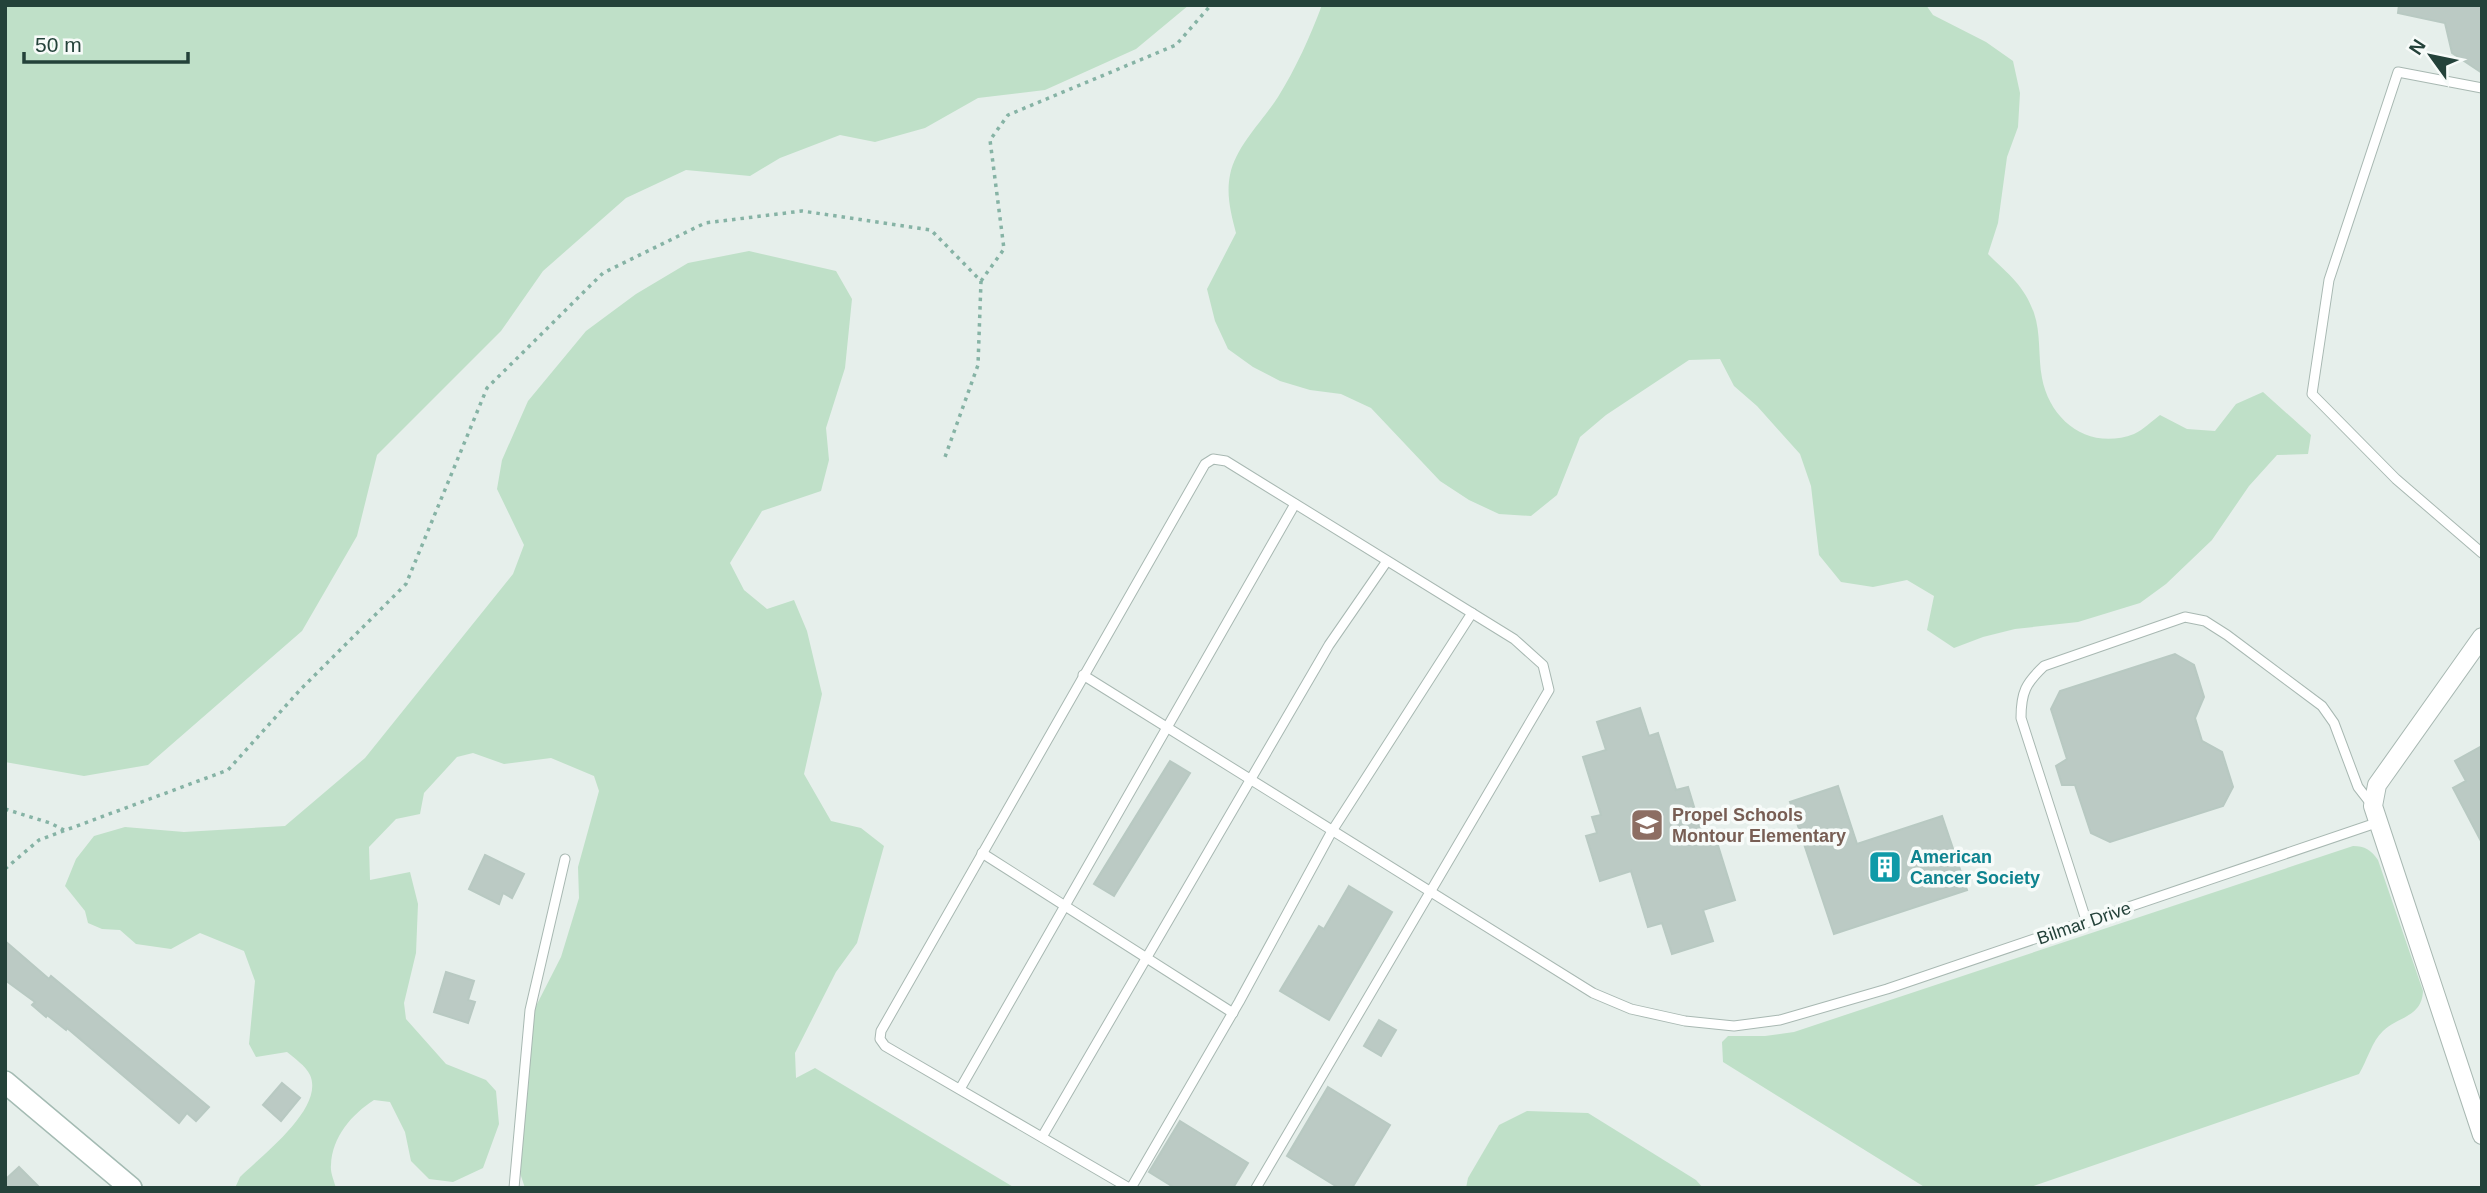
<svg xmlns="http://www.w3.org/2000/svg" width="2487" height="1193" font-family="Helvetica,sans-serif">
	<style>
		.green { fill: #bfe0c8 }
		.building { fill: #bbcac4; stroke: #b8c9c2; stroke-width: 2 }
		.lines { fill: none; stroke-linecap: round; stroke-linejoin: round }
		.lane-casing { stroke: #a8b8b2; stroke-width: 11 }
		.street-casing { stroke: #a8b8b2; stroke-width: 20 }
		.secondary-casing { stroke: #a4bbb3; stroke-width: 24 }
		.path { stroke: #86b3a5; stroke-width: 3.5; stroke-dasharray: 3.5 5; stroke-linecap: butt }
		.lane { stroke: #fff; stroke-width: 9 }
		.street { stroke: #fff; stroke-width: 18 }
		.secondary { stroke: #fff; stroke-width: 21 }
		.labels { text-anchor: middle; stroke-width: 7; stroke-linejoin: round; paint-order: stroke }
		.education-label { font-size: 18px; font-weight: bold; fill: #785e54; stroke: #f7fbf9; text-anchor: start }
		.culture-label { font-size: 18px; font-weight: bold; fill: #0d838f; stroke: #f7fbf9; text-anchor: start }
		.street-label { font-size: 18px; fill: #24423a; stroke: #f7fbf9 }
	</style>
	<rect width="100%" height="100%" fill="#e6efeb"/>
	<g class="green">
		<path d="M 5,5 L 1189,5 L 1136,49 L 1045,90 L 978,98 L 925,128 L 875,142 L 840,135 L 780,158 L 750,176 L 686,170 L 626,198 L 543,271 L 501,331 L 377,455 L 357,536 L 302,631 L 148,765 L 84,776 L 5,762 Z"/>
		<path d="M 1322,5 L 1926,5 L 1933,15 L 1986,42 L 2013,61 L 2020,93 L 2018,127 L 2007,157 L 1998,223 L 1988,254 C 2008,274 2024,285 2034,313 C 2041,333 2038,357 2042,378 C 2050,421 2089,451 2134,434 C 2143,430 2152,421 2160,415 L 2187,429 L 2215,431 L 2236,404 L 2263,392 L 2311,435 L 2308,454 L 2277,455 L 2249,486 L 2212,540 L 2166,584 L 2140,603 L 2078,622 L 2015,629 L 1983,637 L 1954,648 L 1927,630 L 1934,596 L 1907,580 L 1873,587 L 1841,582 L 1819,555 L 1811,486 L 1800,454 L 1757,406 L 1734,386 L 1720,359 L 1689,360 L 1606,415 L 1580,437 L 1557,495 L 1531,516 L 1499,514 L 1469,500 L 1440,481 L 1371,408 L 1341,394 L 1310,390 L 1280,381 L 1253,367 L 1228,349 L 1215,321 L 1207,289 L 1236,233 C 1231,214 1226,195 1230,175 C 1236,146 1262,122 1278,97 C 1296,68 1310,37 1322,5 Z"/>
		<path d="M 749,251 L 836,271 L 852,299 L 845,368 L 826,428 L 829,460 L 821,491 L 762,511 L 730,563 L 744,590 L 767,609 L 794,600 L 807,631 L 822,694 L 804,774 L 831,821 L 861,828 L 884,846 L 857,943 L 836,972 L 795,1053 L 796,1078 L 815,1068 L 1015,1188 L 525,1188 L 519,1170 L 535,1008 L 561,957 L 579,898 L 578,867 L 599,791 L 594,776 L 551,758 L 504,764 L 473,753 L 457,757 L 424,793 L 420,814 L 396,819 L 369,847 L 370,880 L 410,872 L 418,904 L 416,953 L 404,1003 L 406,1019 L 446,1064 L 486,1080 L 496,1091 L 499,1124 L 483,1168 L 453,1182 L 429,1179 L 411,1161 L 405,1132 L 390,1102 L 374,1100 C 352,1114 332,1137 331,1165 C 330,1172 334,1181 336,1188 L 235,1188 L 240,1177 C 261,1156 325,1108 310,1075 C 306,1066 294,1058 287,1052 L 256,1057 L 249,1044 L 255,981 L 244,951 L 200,933 L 171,949 L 136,944 L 120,930 L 102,929 L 88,923 L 85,911 L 65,886 L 76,859 L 94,836 L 125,827 L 184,832 L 285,826 L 365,758 L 513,574 L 524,545 L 497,489 L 502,460 L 528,401 L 586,331 L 636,294 L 688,263 Z"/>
		<path d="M 2353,846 C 2365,846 2371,850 2378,860 L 2423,991 C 2422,1017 2399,1016 2383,1031 C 2372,1041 2367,1061 2359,1074 L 2028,1188 L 1926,1188 L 1723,1062 L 1722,1042 L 1728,1036 L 1765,1036 L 1794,1032 Z"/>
		<path d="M 1527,1111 L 1588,1113 L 1696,1180 L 1703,1188 L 1466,1188 L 1468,1178 L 1499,1125 Z"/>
	</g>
	<g class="building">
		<path d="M 2399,5 L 2482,5 L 2482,73 L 2452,53 L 2445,23 L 2398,13 Z"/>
		<path d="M 2175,654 L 2194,665 L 2204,697 L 2195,718 L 2202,741 L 2222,752 L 2233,787 L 2223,806 L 2110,842 L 2091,833 L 2075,785 L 2062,785 L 2056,766 L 2067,759 L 2051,709 L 2060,691 Z"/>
		<path d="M 1640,708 L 1649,736 L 1658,733 L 1676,790 L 1688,787 L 1705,843 L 1716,839 L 1735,900 L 1703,910 L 1713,941 L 1672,954 L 1662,923 L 1648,927 L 1631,871 L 1600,881 L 1586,836 L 1597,833 L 1592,817 L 1601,815 L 1583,757 L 1606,750 L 1597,722 Z"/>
		<path d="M 2482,746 L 2482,843 L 2453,788 L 2466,781 L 2455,761 Z"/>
		<path d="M 1170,761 L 1190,773 L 1114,896 L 1094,884 Z"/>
		<path d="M 1838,786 L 1857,844 L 1942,816 L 1967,890 L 1834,934 L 1790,802 Z"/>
		<path d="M 485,855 L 524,874 L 512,898 L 503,893 L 499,904 L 469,889 Z"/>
		<path d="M 1349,886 L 1392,912 L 1329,1020 L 1280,991 L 1319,926 L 1324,929 Z"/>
		<path d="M 5,941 L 49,979 L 51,976 L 209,1107 L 196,1121 L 187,1113 L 179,1123 L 67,1028 L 66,1030 L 47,1015 L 46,1017 L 32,1005 L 35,1002 L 5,980 Z"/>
		<path d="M 446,972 L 474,981 L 468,1000 L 475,1002 L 468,1023 L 434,1012 Z"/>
		<path d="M 1379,1020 L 1396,1030 L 1381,1056 L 1364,1046 Z"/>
		<path d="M 282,1083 L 300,1098 L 281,1121 L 263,1105 Z"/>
		<path d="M 1328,1087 L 1390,1125 L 1352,1188 L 1339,1188 L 1287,1156 Z"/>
		<path d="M 1180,1121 L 1248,1163 L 1233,1188 L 1175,1188 L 1149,1172 Z"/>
		<path d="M 19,1167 L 40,1188 L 5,1188 L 5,1180 Z"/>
	</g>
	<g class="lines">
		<defs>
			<g id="lane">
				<path d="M 2482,88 L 2398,72 L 2329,280 L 2312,394 L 2396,479 L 2482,553"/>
				<path d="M 1083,675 L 1593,993 L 1631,1009 L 1685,1021 L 1734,1026 L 1780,1020 L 1887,989 L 2379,822"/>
				<path d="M 982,853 L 1233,1013"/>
				<path d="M 2087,923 L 2021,718 C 2021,692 2026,683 2044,666 L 2185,617 L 2205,621 L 2227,635 L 2322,706 L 2334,723 L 2358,787 L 2372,805"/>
				<path d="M 960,1089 L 1295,504"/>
				<path d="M 1042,1137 L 1329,645 L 1387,561"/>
				<path d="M 514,1188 L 530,1010 L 565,859"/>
				<path d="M 1129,1188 L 885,1046 L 880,1039 L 881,1031 L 1205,464 L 1213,459 L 1226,461 L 1514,639 L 1543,665 L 1549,690 L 1256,1188"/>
				<path d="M 1131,1188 L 1239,1002 L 1332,831 L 1472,613"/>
			</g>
			<path id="street" d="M 2482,637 L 2377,785 L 2373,806 L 2482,1135"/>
			<path id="secondary" d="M 5,1082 L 131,1188"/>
		</defs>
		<use href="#lane" class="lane-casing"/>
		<use href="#street" class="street-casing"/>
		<use href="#secondary" class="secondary-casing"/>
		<g class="path">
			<path d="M 981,281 L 1004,249 L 990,140 L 1008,115 L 1176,45 L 1211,5"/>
			<path d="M 5,809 L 50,823 L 64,830"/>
			<path d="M 5,869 L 39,840 L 228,770 L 300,690 L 406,584 L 487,388 L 603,273 L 705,223 L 802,211 L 931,230 L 981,281 L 978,365 L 945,457"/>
		</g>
		<use href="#lane" class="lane"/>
		<use href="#street" class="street"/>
		<use href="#secondary" class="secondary"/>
	</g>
	<defs>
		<symbol id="school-square" viewBox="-11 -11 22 22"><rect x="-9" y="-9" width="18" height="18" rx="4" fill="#8d6e63" stroke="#f7fbf9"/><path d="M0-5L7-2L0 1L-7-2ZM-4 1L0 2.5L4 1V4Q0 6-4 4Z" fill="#fff"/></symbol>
		<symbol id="building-square" viewBox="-11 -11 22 22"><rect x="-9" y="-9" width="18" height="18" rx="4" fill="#0f9aa8" stroke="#f7fbf9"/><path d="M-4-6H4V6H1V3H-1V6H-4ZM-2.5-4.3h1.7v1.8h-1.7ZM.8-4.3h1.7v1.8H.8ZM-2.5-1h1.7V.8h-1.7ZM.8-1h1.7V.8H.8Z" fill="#fff"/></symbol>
	</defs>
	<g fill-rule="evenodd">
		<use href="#school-square" x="1628" y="806" width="38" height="38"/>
		<use href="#building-square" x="1866" y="848" width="38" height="38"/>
	</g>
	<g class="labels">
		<g class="education-label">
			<text x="1672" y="821">Propel Schools<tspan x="1672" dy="21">Montour Elementary</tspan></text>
		</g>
		<g class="culture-label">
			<text x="1910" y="863">American<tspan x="1910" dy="21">Cancer Society</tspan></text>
		</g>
		<g class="street-label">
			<text transform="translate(2084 923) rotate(-19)" y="6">Bilmar Drive</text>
		</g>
	</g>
	<rect width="2487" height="1193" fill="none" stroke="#24423a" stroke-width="14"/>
	<g transform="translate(2431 56) rotate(303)" stroke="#f7fbf9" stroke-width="5" paint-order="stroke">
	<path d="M0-5L12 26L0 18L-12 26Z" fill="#24423a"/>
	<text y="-10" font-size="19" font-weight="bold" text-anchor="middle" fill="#24423a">N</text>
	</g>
	<path d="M24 52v10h164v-10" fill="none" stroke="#24423a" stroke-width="3.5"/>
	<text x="35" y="52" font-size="21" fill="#24423a" stroke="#f7fbf9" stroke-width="5" paint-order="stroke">50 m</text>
</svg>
